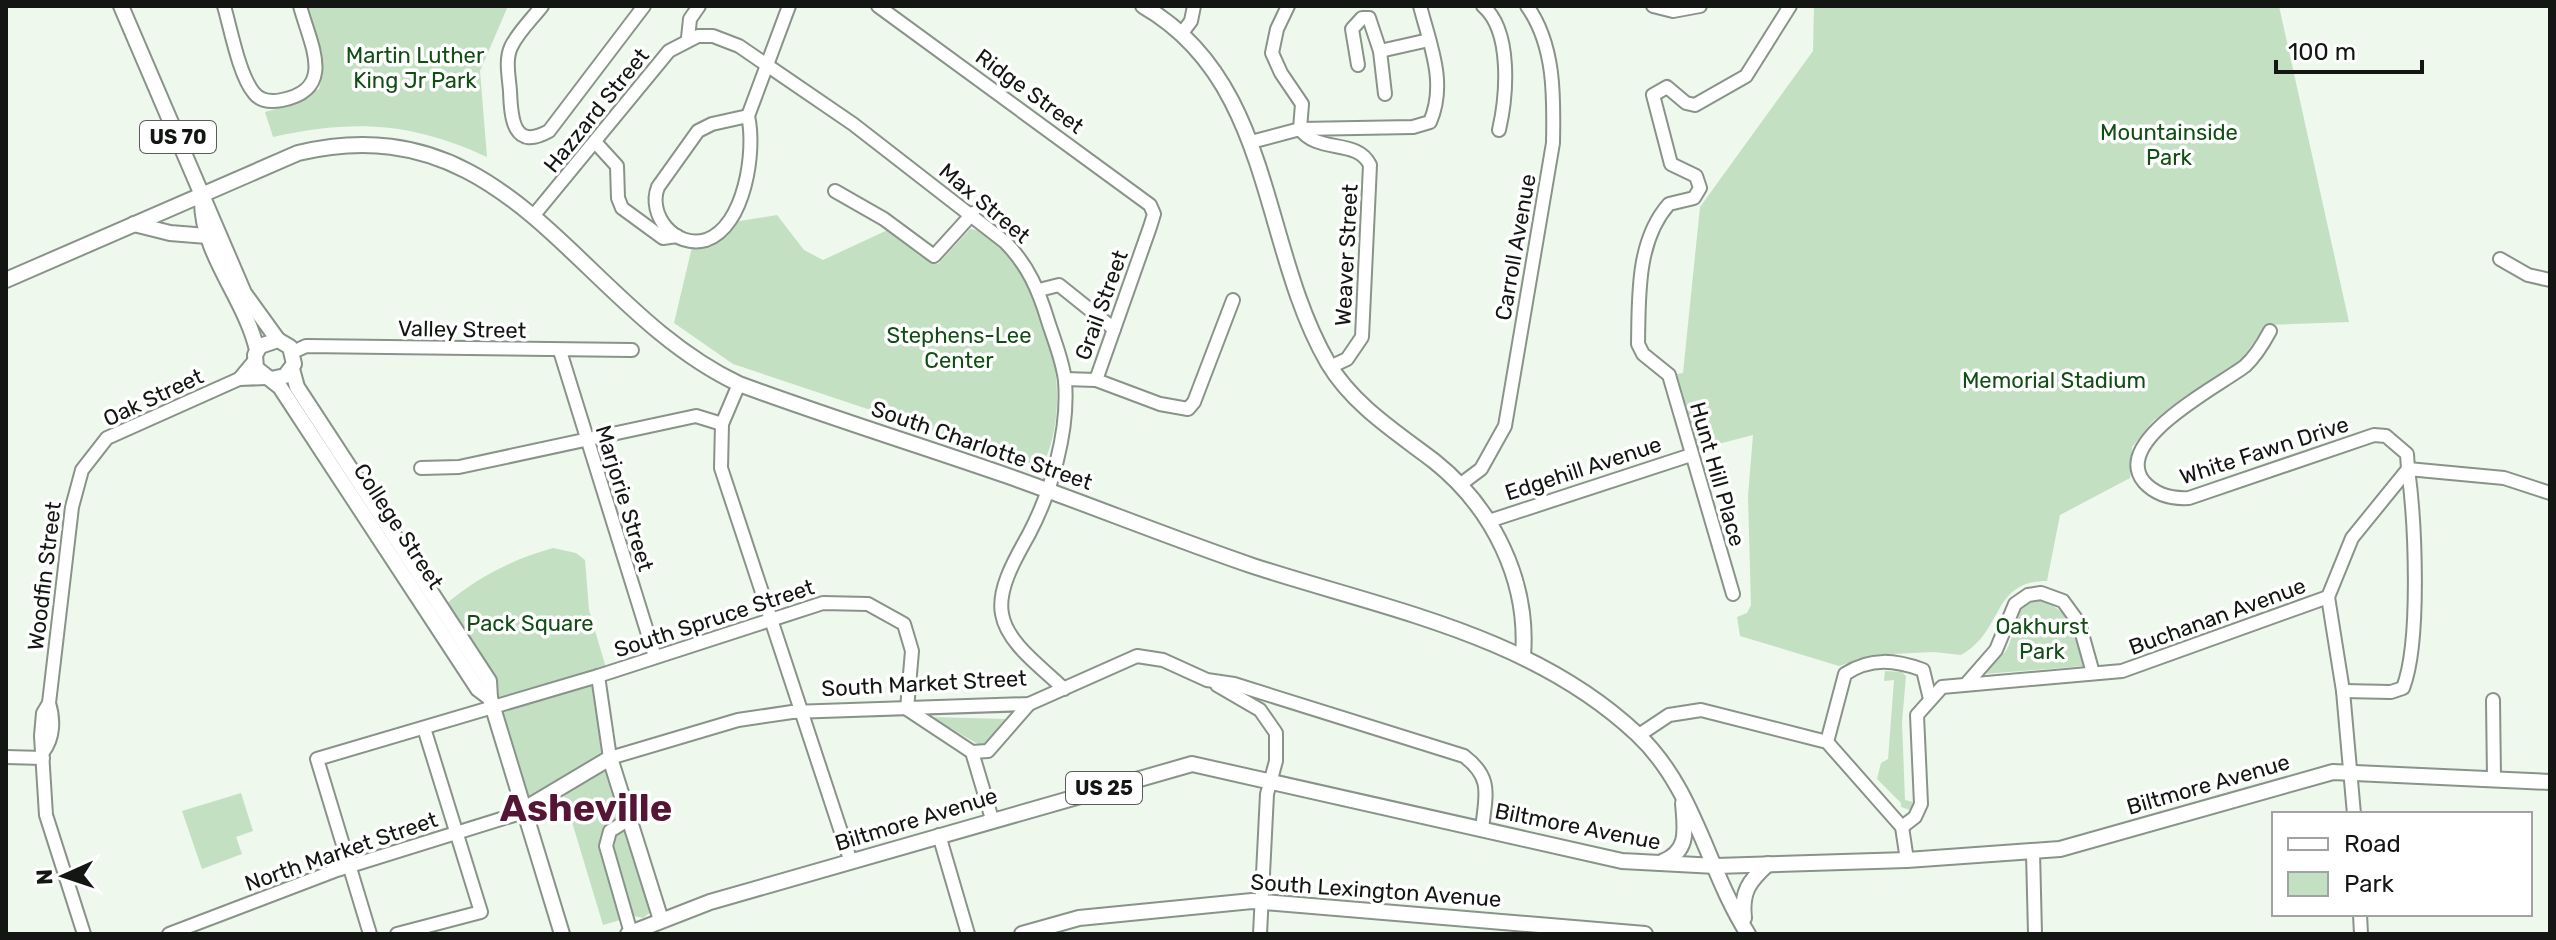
<svg xmlns="http://www.w3.org/2000/svg" width="2556" height="940" font-family="Rubik,sans-serif">
	<style>
		.green { fill: #c3e1c2 }
		.lines { fill: none; stroke-linecap: round; stroke-linejoin: round }
		.minor-casing { stroke: #899389; stroke-width: 16 }
		.major-casing { stroke: #899389; stroke-width: 18 }
		.minor { stroke: #fff; stroke-width: 12 }
		.major { stroke: #fff; stroke-width: 14 }
		.labels { text-anchor: middle; stroke-width: 7; stroke-linejoin: round; paint-order: stroke }
		.shield { fill: #fff; stroke: #5a5c5a; stroke-width: 2 }
		.shield-label { font-size: 20px; font-weight: bold; fill: #131613 }
		.park-label { font-size: 22px; fill: #104e14; stroke: #fff }
		.street-label { font-size: 22px; fill: #131613; stroke: #fff }
		.town-label { font-size: 38px; font-weight: bold; fill: #551535; stroke: #fff }
	</style>
	<rect width="100%" height="100%" fill="#eef8ed"/>
	<g class="green">
		<path d="M 304,6 L 508,6 L 480,71 L 487,157 C 412,122 353,119 273,137 L 265,112 L 293,104 L 319,89 L 323,72 Z"/>
		<path d="M 1814,6 L 2279,6 L 2349,322 L 2266,325 L 2241,360 L 2153,421 L 2132,447 L 2130,478 L 2060,515 L 2047,581 C 1991,581 2004,632 1961,655 L 1934,652 L 1871,655 L 1839,666 L 1740,636 L 1737,617 L 1747,613 L 1751,605 L 1748,496 L 1753,435 L 1699,449 L 1677,374 L 1683,373 L 1700,207 L 1813,51 Z"/>
		<path d="M 777,215 L 804,250 L 823,260 L 892,228 L 938,264 L 970,229 C 983,229 996,244 1005,253 C 1050,304 1072,394 1046,458 L 1035,465 L 733,364 L 674,323 L 692,247 L 728,223 Z"/>
		<path d="M 553,548 L 576,553 L 585,560 L 589,610 L 606,668 L 593,672 L 605,771 L 624,829 L 628,831 L 652,911 L 643,918 L 634,916 L 603,925 L 559,779 L 529,797 L 492,676 L 445,605 C 476,578 513,559 553,548 Z"/>
		<path d="M 2036,600 C 2070,606 2078,635 2084,666 L 1984,674 C 1989,664 2001,659 2007,649 C 2019,626 2006,613 2036,600 Z"/>
		<path d="M 1885,671 L 1902,672 L 1906,676 L 1902,722 L 1905,800 L 1913,802 L 1910,810 L 1901,807 L 1901,803 L 1877,779 L 1881,763 L 1888,759 L 1894,680 L 1884,681 Z"/>
		<path d="M 931,717 L 1006,719 L 983,747 Z"/>
		<path d="M 241,793 L 253,831 L 236,837 L 242,854 L 202,869 L 182,811 Z"/>
	</g>
	<g class="lines">
		<defs>
			<g id="minor">
				<path d="M 224,6 C 231,30 239,75 254,93 C 261,102 272,102 282,100 C 337,89 310,44 300,6"/>
				<path d="M 542,6 C 532,19 518,32 511,47 C 505,60 509,77 510,91 C 511,118 513,151 549,131 L 644,6"/>
				<path d="M 878,6 L 1150,205 L 1154,214 L 1150,227 L 1096,380 L 1065,379"/>
				<path d="M 1288,6 L 1277,29 L 1272,53 L 1281,73 L 1302,104 L 1300,129 C 1318,154 1357,138 1370,165 L 1362,337 L 1347,359 L 1330,367"/>
				<path d="M 1483,6 C 1512,31 1507,95 1499,130"/>
				<path d="M 1653,6 L 1673,11 L 1700,6"/>
				<path d="M 1182,33 L 1191,21 L 1194,6"/>
				<path d="M 688,38 L 690,19 L 699,6"/>
				<path d="M 1380,51 L 1429,40"/>
				<path d="M 1358,65 L 1352,29 L 1362,18 L 1369,18 L 1380,51 L 1385,94"/>
				<path d="M 748,116 C 756,150 745,227 706,240 C 675,249 647,215 658,187 L 698,131 L 712,124 Z"/>
				<path d="M 748,116 L 789,6"/>
				<path d="M 1251,142 L 1300,129 L 1413,127 L 1430,122 C 1447,83 1430,45 1420,6"/>
				<path d="M 596,143 L 617,166 L 618,198 L 622,208 L 663,238 L 677,236"/>
				<path d="M 835,191 L 884,219 L 934,256 L 973,213"/>
				<path d="M 534,215 L 669,51 L 698,36 L 713,36 L 739,46 L 853,124 L 1005,242 C 1028,265 1039,291 1048,321 C 1054,340 1063,361 1065,381 C 1069,431 1052,490 1029,534 C 1017,556 997,588 1002,614 C 1007,644 1043,668 1064,689"/>
				<path d="M 2500,259 L 2528,275 L 2550,280"/>
				<path d="M 1039,290 L 1059,285 L 1114,329"/>
				<path d="M 2270,331 C 2263,344 2256,356 2245,366 C 2219,386 2110,441 2144,482 C 2156,495 2172,499 2189,498 L 2374,435 L 2386,436 L 2407,454 L 2408,469 L 2352,538 L 2328,597 L 2343,691 L 2354,814"/>
				<path d="M 560,351 L 655,657"/>
				<path d="M 293,352 L 306,346 L 632,350"/>
				<path d="M 239,379 L 266,378"/>
				<path d="M 1096,380 L 1160,404 L 1188,409 L 1194,402 L 1233,300"/>
				<path d="M 739,384 L 722,424 L 721,468 L 851,862"/>
				<path d="M 421,468 L 459,467 L 696,416 L 722,424"/>
				<path d="M 1461,484 L 1481,469 L 1505,426 L 1553,143 C 1554,97 1555,45 1527,6"/>
				<path d="M 1489,521 L 1691,455"/>
				<path d="M 1733,594 L 1669,375 L 1643,354 L 1638,344 C 1639,298 1636,241 1669,204 L 1694,198 L 1700,188 L 1696,176 L 1671,164 L 1653,95 L 1667,87 L 1686,103 L 1695,105 L 1746,76 L 1790,6"/>
				<path d="M 598,676 L 610,758 L 738,720 L 792,712 L 1029,704 L 1137,656 L 1163,660 L 1207,680 L 1234,684 L 1464,756 C 1494,779 1485,796 1482,830"/>
				<path d="M 1968,682 L 1996,650 L 2015,604 L 2028,595 L 2041,593 L 2063,601 L 2079,623 L 2093,673"/>
				<path d="M 1217,685 L 1260,710 L 1276,733 L 1276,761 L 1267,794 L 1260,934"/>
				<path d="M 2343,691 L 2391,692 L 2403,688 C 2421,642 2415,519 2408,469 L 2504,478 L 2550,493"/>
				<path d="M 2493,700 L 2494,778"/>
				<path d="M 49,703 L 43,713 L 41,736 L 46,815 L 84,934"/>
				<path d="M 1639,735 L 1669,715 L 1701,710 L 1827,742 L 1902,827 L 1907,860"/>
				<path d="M 1827,742 L 1845,674 C 1871,657 1895,660 1923,670 L 1930,699"/>
				<path d="M 43,752 C 54,738 54,719 49,703 L 72,507 L 82,470 L 107,438 L 239,379 L 254,361"/>
				<path d="M 972,752 L 988,751 L 1029,704"/>
				<path d="M 6,757 L 43,758"/>
				<path d="M 631,818 L 610,831 L 606,846 L 631,933"/>
				<path d="M 1902,827 L 1915,817 L 1921,804 L 1917,715 L 1942,687 L 2122,671 L 2328,597"/>
				<path d="M 939,835 L 968,934"/>
				<path d="M 2033,852 L 2035,934"/>
				<path d="M 2360,914 L 2361,934"/>
				<path d="M 169,934 L 337,870 L 514,815 L 526,808"/>
				<path d="M 370,934 L 317,759 L 598,676 L 823,603 L 868,604 L 904,624 L 912,651 L 907,709 L 972,752 L 992,819"/>
				<path d="M 397,934 L 481,912 L 424,728"/>
			</g>
			<g id="major">
				<path d="M 121,6 L 244,293 L 278,340"/>
				<path d="M 1143,6 C 1274,81 1260,246 1328,363 C 1353,405 1396,432 1434,461 C 1493,508 1529,581 1523,656"/>
				<path d="M 202,201 C 202,255 245,298 257,350"/>
				<path d="M 134,224 L 170,233 L 207,236"/>
				<path d="M 6,280 L 298,153 C 512,102 578,308 739,384 C 828,417 919,445 1008,476 C 1090,505 1171,538 1253,566 C 1385,609 1532,635 1637,734 C 1695,788 1707,870 1748,934"/>
				<path d="M 292,369 L 297,387 L 489,681 L 490,698 L 562,934"/>
				<path d="M 271,379 L 285,376 L 294,364 L 290,347 L 278,340 L 260,346 L 255,355 L 256,368 L 280,387 L 478,689 L 490,698"/>
				<path d="M 526,808 L 610,758 L 661,920"/>
				<path d="M 1662,862 C 1690,851 1685,829 1683,803"/>
				<path d="M 1744,918 C 1741,892 1749,881 1768,864"/>
				<path d="M 628,934 L 710,902 L 1192,764 L 1622,861 L 1716,866 L 1907,860 L 2060,849 L 2333,772 L 2550,782"/>
				<path d="M 1022,934 L 1079,918 L 1252,901 L 1645,934"/>
			</g>
		</defs>
		<use href="#minor" class="minor-casing"/>
		<use href="#major" class="major-casing"/>
		<use href="#minor" class="minor"/>
		<use href="#major" class="major"/>
	</g>
	<g class="labels">
		<g class="shield">
			<rect x="140" y="121" width="76" height="32" rx="6"/>
			<rect x="1066" y="772" width="76" height="32" rx="6"/>
		</g>
		<g class="shield-label">
			<text x="178" y="144">US 70</text>
			<text x="1104" y="795">US 25</text>
		</g>
		<g class="park-label">
			<text x="415" y="63">Martin Luther<tspan x="415" dy="25">King Jr Park</tspan></text>
			<text x="2169" y="140">Mountainside<tspan x="2169" dy="25">Park</tspan></text>
			<text x="959" y="343">Stephens-Lee<tspan x="959" dy="25">Center</tspan></text>
			<text x="2054" y="388">Memorial Stadium</text>
			<text x="530" y="631">Pack Square</text>
			<text x="2042" y="634">Oakhurst<tspan x="2042" dy="25">Park</tspan></text>
		</g>
		<g class="street-label">
			<text transform="translate(1030 91) rotate(36)" y="8">Ridge Street</text>
			<text transform="translate(596 110) rotate(-51)" y="8">Hazzard Street</text>
			<text transform="translate(985 203) rotate(40)" y="8">Max Street</text>
			<text transform="translate(1515 247) rotate(-80)" y="8">Carroll Avenue</text>
			<text transform="translate(1346 255) rotate(-87)" y="8">Weaver Street</text>
			<text transform="translate(1101 305) rotate(-70)" y="8">Grail Street</text>
			<text transform="translate(462 329) rotate(1)" y="8">Valley Street</text>
			<text transform="translate(153 397) rotate(-25)" y="8">Oak Street</text>
			<text transform="translate(982 445) rotate(19)" y="8">South Charlotte Street</text>
			<text transform="translate(2264 450) rotate(-18)" y="8">White Fawn Drive</text>
			<text transform="translate(1583 468) rotate(-18)" y="8">Edgehill Avenue</text>
			<text transform="translate(1718 474) rotate(74)" y="8">Hunt Hill Place</text>
			<text transform="translate(625 498) rotate(73)" y="8">Marjorie Street</text>
			<text transform="translate(399 526) rotate(57)" y="8">College Street</text>
			<text transform="translate(44 576) rotate(-83)" y="8">Woodfin Street</text>
			<text transform="translate(2217 616) rotate(-20)" y="8">Buchanan Avenue</text>
			<text transform="translate(714 618) rotate(-18)" y="8">South Spruce Street</text>
			<text transform="translate(924 683) rotate(-3)" y="8">South Market Street</text>
			<text transform="translate(2208 784) rotate(-16)" y="8">Biltmore Avenue</text>
			<text transform="translate(916 819) rotate(-17)" y="8">Biltmore Avenue</text>
			<text transform="translate(1578 826) rotate(11)" y="8">Biltmore Avenue</text>
			<text transform="translate(341 851) rotate(-19)" y="8">North Market Street</text>
			<text transform="translate(1376 890) rotate(4)" y="8">South Lexington Avenue</text>
		</g>
		<g class="town-label">
			<text x="586" y="821">Asheville</text>
		</g>
	</g>
	<rect width="2556" height="940" fill="none" stroke="#131613" stroke-width="16"/>
	<rect x="2272" y="812" width="260" height="104" fill="#ffffff" stroke="#a1a2a1" stroke-width="2"/>
	<rect x="2288" y="838" width="40" height="12" fill="#ffffff" stroke="#a1a2a1" stroke-width="2"/>
	<text x="2344" y="852" font-size="24" fill="#131613">Road</text>
	<rect x="2288" y="872" width="40" height="24" fill="#c3e1c2" stroke="#a1a2a1" stroke-width="2"/>
	<text x="2344" y="892" font-size="24" fill="#131613">Park</text>
	<g transform="translate(64 876) rotate(267)" stroke="#ffffff" stroke-width="6" paint-order="stroke">
	<path d="M0-6L14 30L0 20L-14 30Z" fill="#131613"/>
	<text y="-12" font-size="22" font-weight="bold" text-anchor="middle" fill="#131613">N</text>
	</g>
	<path d="M2276 60v12h146v-12" fill="none" stroke="#131613" stroke-width="4"/>
	<text x="2288" y="60" font-size="24" fill="#131613" stroke="#ffffff" stroke-width="6" paint-order="stroke">100 m</text>
</svg>
